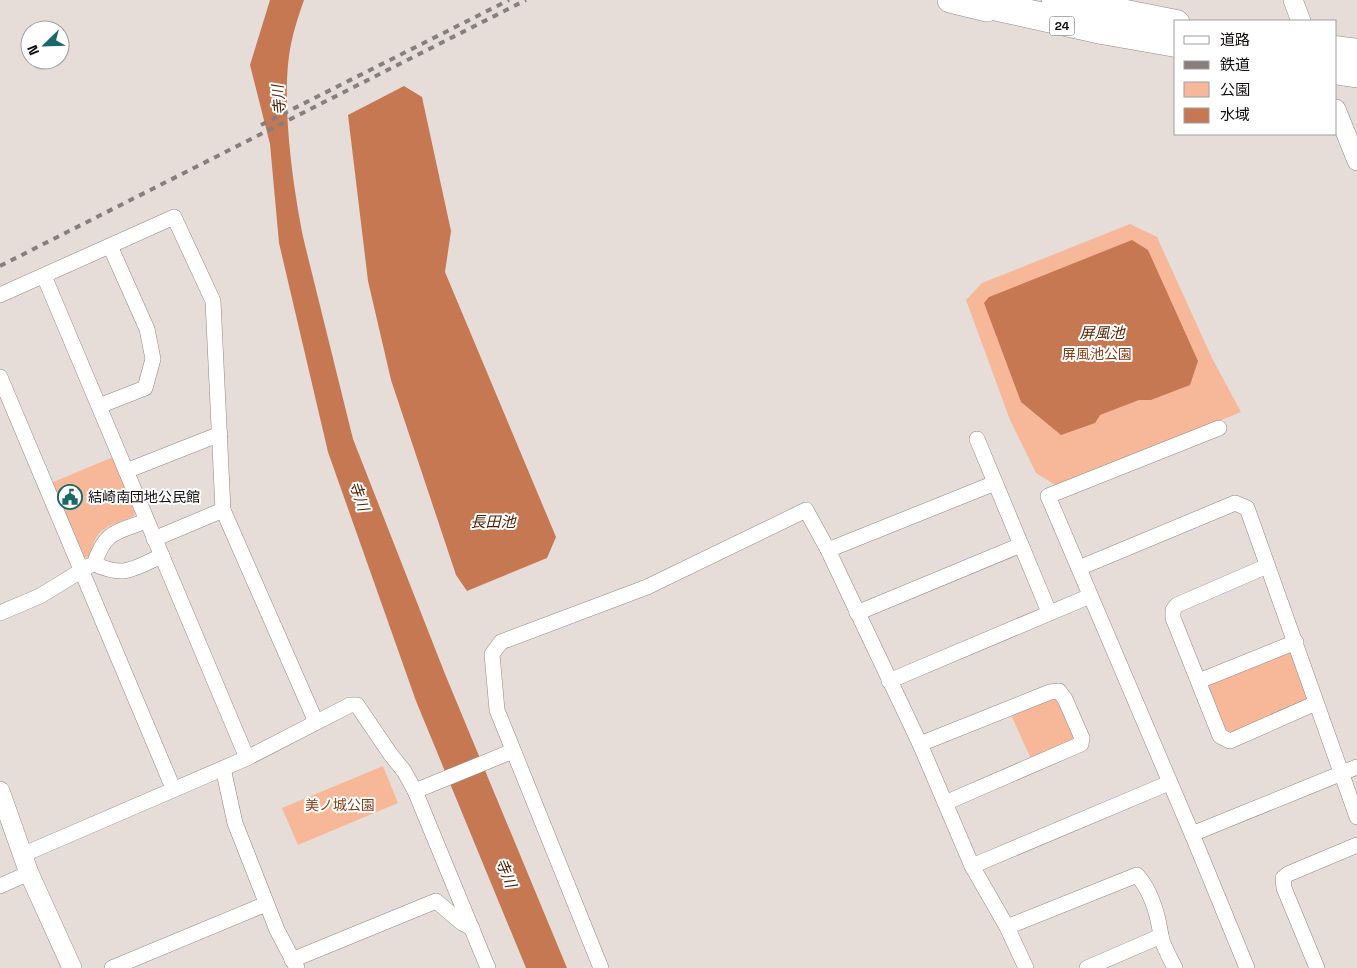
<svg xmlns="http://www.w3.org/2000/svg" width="1357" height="968" font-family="'Space Grotesk','Noto Sans JP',sans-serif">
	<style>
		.green { fill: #f7b89a }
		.water { fill: #c67852 }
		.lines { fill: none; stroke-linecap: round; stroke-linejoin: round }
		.minor-casing { stroke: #918884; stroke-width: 16 }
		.tertiary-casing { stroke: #918884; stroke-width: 20 }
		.trunk-casing { stroke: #918884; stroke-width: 26 }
		.motorway-casing { stroke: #918884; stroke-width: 29 }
		.minor { stroke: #fff; stroke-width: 15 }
		.tertiary { stroke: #fff; stroke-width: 19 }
		.trunk { stroke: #fff; stroke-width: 25 }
		.motorway { stroke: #fff; stroke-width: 28 }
		.rail { stroke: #867f7c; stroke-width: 4; stroke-dasharray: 6 6; stroke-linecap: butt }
		.labels { text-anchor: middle; stroke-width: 4; stroke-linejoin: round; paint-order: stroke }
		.shield { fill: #fff; stroke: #585655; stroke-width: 1 }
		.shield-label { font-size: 12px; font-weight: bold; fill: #110d0c }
		.park-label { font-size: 14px; fill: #863d14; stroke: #fff }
		.poi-label { font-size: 14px; fill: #110d0c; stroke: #fff; text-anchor: start }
		.water-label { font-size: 15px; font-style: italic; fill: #522003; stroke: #fff }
	</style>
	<rect width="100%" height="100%" fill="#e7ddd8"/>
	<g class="green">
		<path d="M 1130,224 L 1157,237 L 1212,358 L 1241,412 L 1057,486 L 1036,473 L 1010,420 L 966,300 L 982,283 Z"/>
		<path d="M 113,457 L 135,511 L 134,516 C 108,527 96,526 90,556 L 83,558 L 51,483 Z"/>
		<path d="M 1292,649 L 1309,697 L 1307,702 L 1233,733 L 1224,729 L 1209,688 L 1211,681 Z"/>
		<path d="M 1052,698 L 1061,701 L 1077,738 L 1032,761 L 1011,715 Z"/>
		<path d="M 383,766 L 398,803 L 298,845 L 282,808 Z"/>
	</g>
	<g class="water">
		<path d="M 270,0 L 304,0 C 299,14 294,29 291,44 C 280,98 293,187 304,241 L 353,439 L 445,674 L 567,968 L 526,968 L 416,701 L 328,452 L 279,243 L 270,144 L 250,65 Z"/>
		<path d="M 404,86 L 422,97 L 451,231 L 445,272 L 556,537 L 547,558 L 467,591 L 456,575 L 391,380 L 368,281 L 348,115 Z"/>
		<path d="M 1132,240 L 1148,250 L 1198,361 L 1190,385 L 1151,400 L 1139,400 L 1100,415 L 1095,423 L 1061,435 L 1021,402 L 984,303 L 989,297 Z"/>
	</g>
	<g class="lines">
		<defs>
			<g id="minor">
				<path d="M 44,276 L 247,758"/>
				<path d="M 0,295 L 174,217 L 213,301 L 223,510 L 316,722"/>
				<path d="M 0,377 L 173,788"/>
				<path d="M 99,406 L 145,388 L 153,359 L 147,329 L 110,246"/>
				<path d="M 977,439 L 1049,612"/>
				<path d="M 126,471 L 220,434"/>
				<path d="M 146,521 C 115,533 106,530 94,564 C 126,578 131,569 162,556"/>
				<path d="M 154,539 L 223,510"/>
				<path d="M 828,550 L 995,483"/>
				<path d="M 1267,566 L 1177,605 L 1173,610 L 1173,618 L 1220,736 L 1230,741 L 1316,703"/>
				<path d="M 1079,568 L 1235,503 L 1247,508 L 1357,817"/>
				<path d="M 0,613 L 40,596 L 89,566"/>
				<path d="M 857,613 L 1021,545"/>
				<path d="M 889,681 L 1090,596"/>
				<path d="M 1199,681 L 1296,642"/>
				<path d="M 920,744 L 1050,692 L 1059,691 L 1065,699 L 1082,738 L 1081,744 L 945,803"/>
				<path d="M 223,768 L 235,823 L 277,930 L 297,968"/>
				<path d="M 415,791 L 513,751"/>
				<path d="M 1192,834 L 1048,496 L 1219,428"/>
				<path d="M 22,855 L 247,758 L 350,705 L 357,705 L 391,755 L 404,771 L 415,791 L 488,968"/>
				<path d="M 972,866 L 1169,783"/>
				<path d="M 0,886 L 29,873"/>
				<path d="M 1007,927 L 1137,875 C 1151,891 1158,915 1161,936 C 1163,946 1170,958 1175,968"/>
				<path d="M 292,960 L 436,901 L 462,923 L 472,928"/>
				<path d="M 112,968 L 266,904"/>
				<path d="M 601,968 L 497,710 L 492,654 L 501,642 L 647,587 L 806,510 L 828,550 L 920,744 L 972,866 L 1007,927 L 1026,968"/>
				<path d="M 1087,968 L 1161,936"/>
				<path d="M 1247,968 L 1192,834 L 1357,767"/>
				<path d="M 1317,968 L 1284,888 L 1283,878 L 1288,874 L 1357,845"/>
			</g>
			<g id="tertiary">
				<path d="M 1293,0 L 1301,21"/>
				<path d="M 1336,109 L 1357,161"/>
				<path d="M 0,791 L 29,873 L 72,968"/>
			</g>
			<g id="trunk">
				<path d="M 950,0 L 987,9"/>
				<path d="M 1336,72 L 1357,75"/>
			</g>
			<g id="motorway">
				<path d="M 967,0 L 1102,30 L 1176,43"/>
				<path d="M 1056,0 L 1176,24"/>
				<path d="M 1336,50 L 1357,53"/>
			</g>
		</defs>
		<use href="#minor" class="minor-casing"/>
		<use href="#tertiary" class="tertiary-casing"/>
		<use href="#trunk" class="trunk-casing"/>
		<use href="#motorway" class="motorway-casing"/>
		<use href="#minor" class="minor"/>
		<use href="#tertiary" class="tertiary"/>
		<use href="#trunk" class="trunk"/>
		<use href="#motorway" class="motorway"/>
		<g class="rail">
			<path d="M 261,125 L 509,0"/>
			<path d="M 0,266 L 526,0"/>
		</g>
	</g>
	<defs>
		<symbol id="civic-ring" viewBox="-11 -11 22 22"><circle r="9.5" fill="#fff" stroke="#1b6869" stroke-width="1.5"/><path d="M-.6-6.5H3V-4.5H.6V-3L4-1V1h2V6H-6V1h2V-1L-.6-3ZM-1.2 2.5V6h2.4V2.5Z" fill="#1b6869"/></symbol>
	</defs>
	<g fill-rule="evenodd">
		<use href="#civic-ring" x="56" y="483" width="28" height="28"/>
	</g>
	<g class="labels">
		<rect class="shield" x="1049.5" y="16.5" width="25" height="19" rx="4"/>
		<g class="shield-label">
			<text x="1062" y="30">24</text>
		</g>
		<g class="park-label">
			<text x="1097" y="359">屏風池公園</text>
			<text x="340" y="810">美ノ城公園</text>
		</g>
		<g class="poi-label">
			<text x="88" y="502">結崎南団地公民館</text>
		</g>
		<g class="water-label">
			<text transform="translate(279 100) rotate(-95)" y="5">寺川</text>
			<text x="1102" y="338">屏風池</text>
			<text transform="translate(359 496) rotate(71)" y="5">寺川</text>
			<text x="493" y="527">長田池</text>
			<text transform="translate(506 873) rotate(68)" y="5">寺川</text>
		</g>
	</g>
	<rect x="1174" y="20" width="162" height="115" fill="#ffffff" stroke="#a09e9e"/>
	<rect x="1184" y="36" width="25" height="8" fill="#ffffff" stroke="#a09e9e"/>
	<text x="1220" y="45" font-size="15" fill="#110d0c">道路</text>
	<rect x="1184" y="61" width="25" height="8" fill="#867f7c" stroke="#a09e9e"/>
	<text x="1220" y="70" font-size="15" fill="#110d0c">鉄道</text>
	<rect x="1184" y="82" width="25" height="15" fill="#f7b89a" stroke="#a09e9e"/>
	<text x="1220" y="95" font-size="15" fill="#110d0c">公園</text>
	<rect x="1184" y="108" width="25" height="15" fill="#c67852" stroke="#a09e9e"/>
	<text x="1220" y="120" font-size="15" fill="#110d0c">水域</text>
	<g transform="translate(45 45) rotate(247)"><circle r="24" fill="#ffffff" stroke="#a09e9e"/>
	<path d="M0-4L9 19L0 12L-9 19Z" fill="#1b6869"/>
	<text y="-8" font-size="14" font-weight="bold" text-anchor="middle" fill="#110d0c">N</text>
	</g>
</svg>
